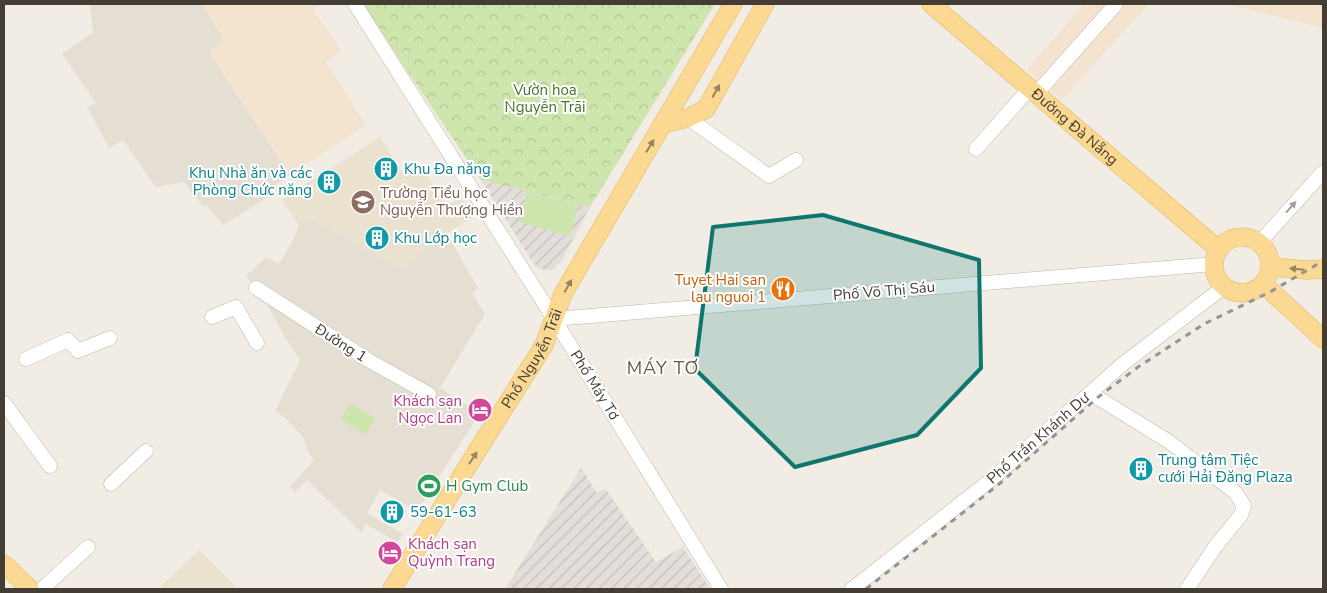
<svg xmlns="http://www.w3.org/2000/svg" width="1327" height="593" font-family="'Nunito Sans',sans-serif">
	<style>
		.residential { fill: #e5ded2 }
		.commercial { fill: #f3e3cf }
		.industrial { fill: url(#industrial-furrows) }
		.education { fill: #eae1ce }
		.green { fill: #cee5ad }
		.forest { fill: url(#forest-crowns) }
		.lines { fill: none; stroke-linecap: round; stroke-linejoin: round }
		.minor-casing { stroke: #bfb7aa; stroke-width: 15 }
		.major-casing { stroke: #e0b564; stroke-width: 19 }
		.minor { stroke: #fff; stroke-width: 14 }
		.major { stroke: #fbd993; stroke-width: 18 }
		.rail { stroke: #949494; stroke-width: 3; stroke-dasharray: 6 6; stroke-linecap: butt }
		.oneway { fill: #96835f }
		.oneway2 { fill: #a19e9a }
		.marked { fill: #0f766e; fill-opacity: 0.2; stroke: #0f766e; stroke-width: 4; stroke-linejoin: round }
		.labels { text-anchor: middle; stroke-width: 4; stroke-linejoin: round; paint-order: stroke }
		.park-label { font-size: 15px; fill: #48732a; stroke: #fff }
		.street-label { font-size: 15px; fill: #433d34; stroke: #fff }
		.culture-label { font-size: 15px; fill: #0d838f; stroke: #fff; text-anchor: start }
		.education-label { font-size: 15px; fill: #785e54; stroke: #fff; text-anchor: start }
		.food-label { font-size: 15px; fill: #c56008; stroke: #fff; text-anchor: end }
		.hotel-label { font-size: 15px; fill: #b23c85; stroke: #fff; text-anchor: end }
		.leisure-label { font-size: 15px; fill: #27864d; stroke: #fff; text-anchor: start }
		.quarter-label { font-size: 18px; letter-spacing: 1px; fill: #665a4c; stroke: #fff }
	</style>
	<defs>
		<pattern id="industrial-furrows" width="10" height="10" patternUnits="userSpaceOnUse" patternTransform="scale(1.25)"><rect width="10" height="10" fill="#e3ded9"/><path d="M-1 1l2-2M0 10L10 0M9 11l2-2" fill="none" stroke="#c4bfbb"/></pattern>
		<pattern id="forest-crowns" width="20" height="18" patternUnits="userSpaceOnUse" patternTransform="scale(1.25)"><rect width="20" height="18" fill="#cee5ad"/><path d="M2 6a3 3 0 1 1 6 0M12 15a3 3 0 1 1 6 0" fill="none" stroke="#b2c595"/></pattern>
	</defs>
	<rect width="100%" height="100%" fill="#f1ede4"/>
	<g class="residential">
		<path d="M 90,4 L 202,4 L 224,39 L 210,53 L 290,175 L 266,192 L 268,197 L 223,225 L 207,206 L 203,207 L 184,182 L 156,187 L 123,140 L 109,148 L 87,107 L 96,103 L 62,54 L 93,32 Z"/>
		<path d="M 311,218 L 402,270 L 422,250 L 447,234 L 478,288 L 472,293 L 485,314 L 440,388 L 480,413 L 417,511 L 380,490 L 367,513 L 403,534 L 398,543 L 366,524 L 361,532 L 307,480 L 295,492 L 290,487 L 314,460 L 308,451 L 303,437 L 283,416 L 275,411 L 300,360 L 284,335 L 263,298 L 246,276 L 266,257 L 279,264 L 292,242 L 299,226 Z"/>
	</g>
	<g class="commercial">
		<path d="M 202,4 L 321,4 L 313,10 L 342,51 L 326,62 L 366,125 L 290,175 L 210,53 L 224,39 Z"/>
		<path d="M 1084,4 L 1149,4 L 1061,100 L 1027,70 Z"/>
		<path d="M 1226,4 L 1323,4 L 1323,27 L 1320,27 Z"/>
	</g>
	<g class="industrial">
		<path d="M 481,180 L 590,207 L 563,259 L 555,268 L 550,271 L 545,270 L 538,268 L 533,263 Z"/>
		<path d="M 581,468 L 597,493 L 605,488 L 656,562 L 683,547 L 710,589 L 505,589 Z"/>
	</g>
	<g class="education">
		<path d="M 380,137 L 405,177 L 422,167 L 446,206 L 461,197 L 473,217 L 422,250 L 402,270 L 312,218 L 299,226 L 282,199 Z"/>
		<path d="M 199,550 L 238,589 L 158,589 Z"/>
	</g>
	<g class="green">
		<path d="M 527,192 L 579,205 L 570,236 L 519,222 Z"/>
		<path d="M 350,403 L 375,418 L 366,435 L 341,420 Z"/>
	</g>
	<path class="forest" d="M 362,4 L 715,4 L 590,207 L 481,180 Z"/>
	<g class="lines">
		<defs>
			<g id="minor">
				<path d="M 355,4 L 554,319 L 721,589"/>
				<path d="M 1037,93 L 1116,4"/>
				<path d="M 688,118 L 769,176 L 796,160"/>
				<path d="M 976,149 L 1030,88"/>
				<path d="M 1260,242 L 1323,172"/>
				<path d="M 256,288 L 368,360 L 429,394"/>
				<path d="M 212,317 L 236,307 L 257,343"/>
				<path d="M 554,319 L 1214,264"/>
				<path d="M 26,359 L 68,340 L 78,351 L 110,338"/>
				<path d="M 1090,393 L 1168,441 L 1236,493 L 1244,506 L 1241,515 L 1215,547 L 1187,589"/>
				<path d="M 4,403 L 50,466"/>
				<path d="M 111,484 L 146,451"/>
				<path d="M 42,589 L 88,547"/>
				<path d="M 852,589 L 992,479 L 1124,363 L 1224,287"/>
			</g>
			<g id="major">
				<path id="s1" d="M 931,4 L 1218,249"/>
				<path d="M 663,124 L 688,118 L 706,109 L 765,4"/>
				<circle cx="1242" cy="265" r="28"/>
				<path d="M 1271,267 L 1307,270 L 1323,269"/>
				<path d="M 1263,284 L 1323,339"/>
				<path d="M 4,564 L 30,589"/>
				<path id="s2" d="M 392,589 L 464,472 L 544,345 L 563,294 L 733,4"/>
			</g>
		</defs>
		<use href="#minor" class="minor-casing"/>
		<use href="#major" class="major-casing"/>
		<use href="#minor" class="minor"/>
		<use href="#major" class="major"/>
		<path class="rail" d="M 866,589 L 998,485 L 1097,398 L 1138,367 L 1204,324 L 1270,292 L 1323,261"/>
	</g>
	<defs><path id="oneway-solid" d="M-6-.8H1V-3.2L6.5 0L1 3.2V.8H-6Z" transform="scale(1.25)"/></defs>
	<g class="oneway">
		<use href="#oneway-solid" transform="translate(716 91) rotate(-61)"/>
		<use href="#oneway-solid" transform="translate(650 146) rotate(-58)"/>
		<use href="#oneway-solid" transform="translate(1297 269) rotate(-175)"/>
		<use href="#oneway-solid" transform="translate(568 286) rotate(-61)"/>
		<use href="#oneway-solid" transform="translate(473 458) rotate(-57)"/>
	</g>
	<use class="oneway2" href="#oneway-solid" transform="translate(1291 207) rotate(-48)"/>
	<path class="marked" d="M 823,215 L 979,260 L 981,368 L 917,435 L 795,467 L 695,369 L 713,227 Z"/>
	<defs>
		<symbol id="building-disc" viewBox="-11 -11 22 22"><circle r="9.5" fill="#0f9aa8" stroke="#fff"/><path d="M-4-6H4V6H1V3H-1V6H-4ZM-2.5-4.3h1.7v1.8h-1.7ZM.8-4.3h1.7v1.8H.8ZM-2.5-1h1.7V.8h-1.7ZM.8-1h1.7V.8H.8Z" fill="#fff"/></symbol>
		<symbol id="school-disc" viewBox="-11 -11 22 22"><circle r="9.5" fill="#8d6e63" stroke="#fff"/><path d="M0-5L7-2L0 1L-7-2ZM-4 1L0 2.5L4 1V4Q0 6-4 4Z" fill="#fff"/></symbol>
		<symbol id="restaurant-disc" viewBox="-11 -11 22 22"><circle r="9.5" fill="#e8710a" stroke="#fff"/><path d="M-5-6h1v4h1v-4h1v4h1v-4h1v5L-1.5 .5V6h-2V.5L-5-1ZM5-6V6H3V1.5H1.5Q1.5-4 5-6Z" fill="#fff"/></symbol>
		<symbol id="hotel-disc" viewBox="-11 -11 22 22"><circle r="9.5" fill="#d1479c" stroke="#fff"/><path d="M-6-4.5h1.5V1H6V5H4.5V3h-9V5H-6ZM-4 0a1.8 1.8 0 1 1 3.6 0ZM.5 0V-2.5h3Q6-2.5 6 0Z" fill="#fff"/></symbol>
		<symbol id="stadium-disc" viewBox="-11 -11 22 22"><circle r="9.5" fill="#2e9e5b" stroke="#fff"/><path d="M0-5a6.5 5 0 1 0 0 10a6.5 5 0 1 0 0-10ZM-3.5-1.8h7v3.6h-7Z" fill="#fff"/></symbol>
	</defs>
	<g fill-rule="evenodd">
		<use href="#building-disc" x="372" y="155" width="28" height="28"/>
		<use href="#building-disc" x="315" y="168" width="28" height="28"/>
		<use href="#school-disc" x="349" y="188" width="28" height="28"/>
		<use href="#building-disc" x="363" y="224" width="28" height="28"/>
		<use href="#restaurant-disc" x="769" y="275" width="28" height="28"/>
		<use href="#hotel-disc" x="466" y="396" width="28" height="28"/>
		<use href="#building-disc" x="1127" y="455" width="28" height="28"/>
		<use href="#stadium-disc" x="415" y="472" width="28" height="28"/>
		<use href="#building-disc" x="378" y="498" width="28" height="28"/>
		<use href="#hotel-disc" x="376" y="539" width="28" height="28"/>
	</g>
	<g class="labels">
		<g class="park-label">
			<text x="545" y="95">Vườn hoa<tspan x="545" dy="17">Nguyễn Trãi</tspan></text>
		</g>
		<g class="street-label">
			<text dy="5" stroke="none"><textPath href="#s1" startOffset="189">Đường Đà Nẵng</textPath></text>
			<text transform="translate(884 291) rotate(-5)" y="5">Phố Võ Thị Sáu</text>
			<text transform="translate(341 343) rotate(32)" y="5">Đường 1</text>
			<text dy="5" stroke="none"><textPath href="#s2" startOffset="270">Phố Nguyễn Trãi</textPath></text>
			<text transform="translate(595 385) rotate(58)" y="5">Phố Máy Tơ</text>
			<text transform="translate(1038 438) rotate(-41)" y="5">Phố Trần Khánh Dư</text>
		</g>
		<g class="culture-label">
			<text x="404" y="174">Khu Đa năng</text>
			<text x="312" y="178" text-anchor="end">Khu Nhà ăn và các<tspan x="312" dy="17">Phòng Chức năng</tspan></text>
			<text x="394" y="243">Khu Lớp học</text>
			<text x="1158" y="465">Trung tâm Tiệc<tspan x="1158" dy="17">cưới Hải Đăng Plaza</tspan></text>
			<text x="410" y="517">59-61-63</text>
		</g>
		<g class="education-label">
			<text x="380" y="198">Trường Tiểu học<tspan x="380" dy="17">Nguyễn Thượng Hiền</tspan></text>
		</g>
		<g class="food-label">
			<text x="766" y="285">Tuyet Hai san<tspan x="766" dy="17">lau nguoi 1</tspan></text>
		</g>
		<g class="hotel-label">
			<text x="462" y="406">Khách sạn<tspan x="462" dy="17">Ngọc Lan</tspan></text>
			<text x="408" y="549" text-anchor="start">Khách sạn<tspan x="408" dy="17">Quỳnh Trang</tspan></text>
		</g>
		<g class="leisure-label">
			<text x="446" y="491">H Gym Club</text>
		</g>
		<g class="quarter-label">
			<text x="663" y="374">MÁY TƠ</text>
		</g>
	</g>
	<rect width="1327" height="593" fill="none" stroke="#433d34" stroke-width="10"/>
</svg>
